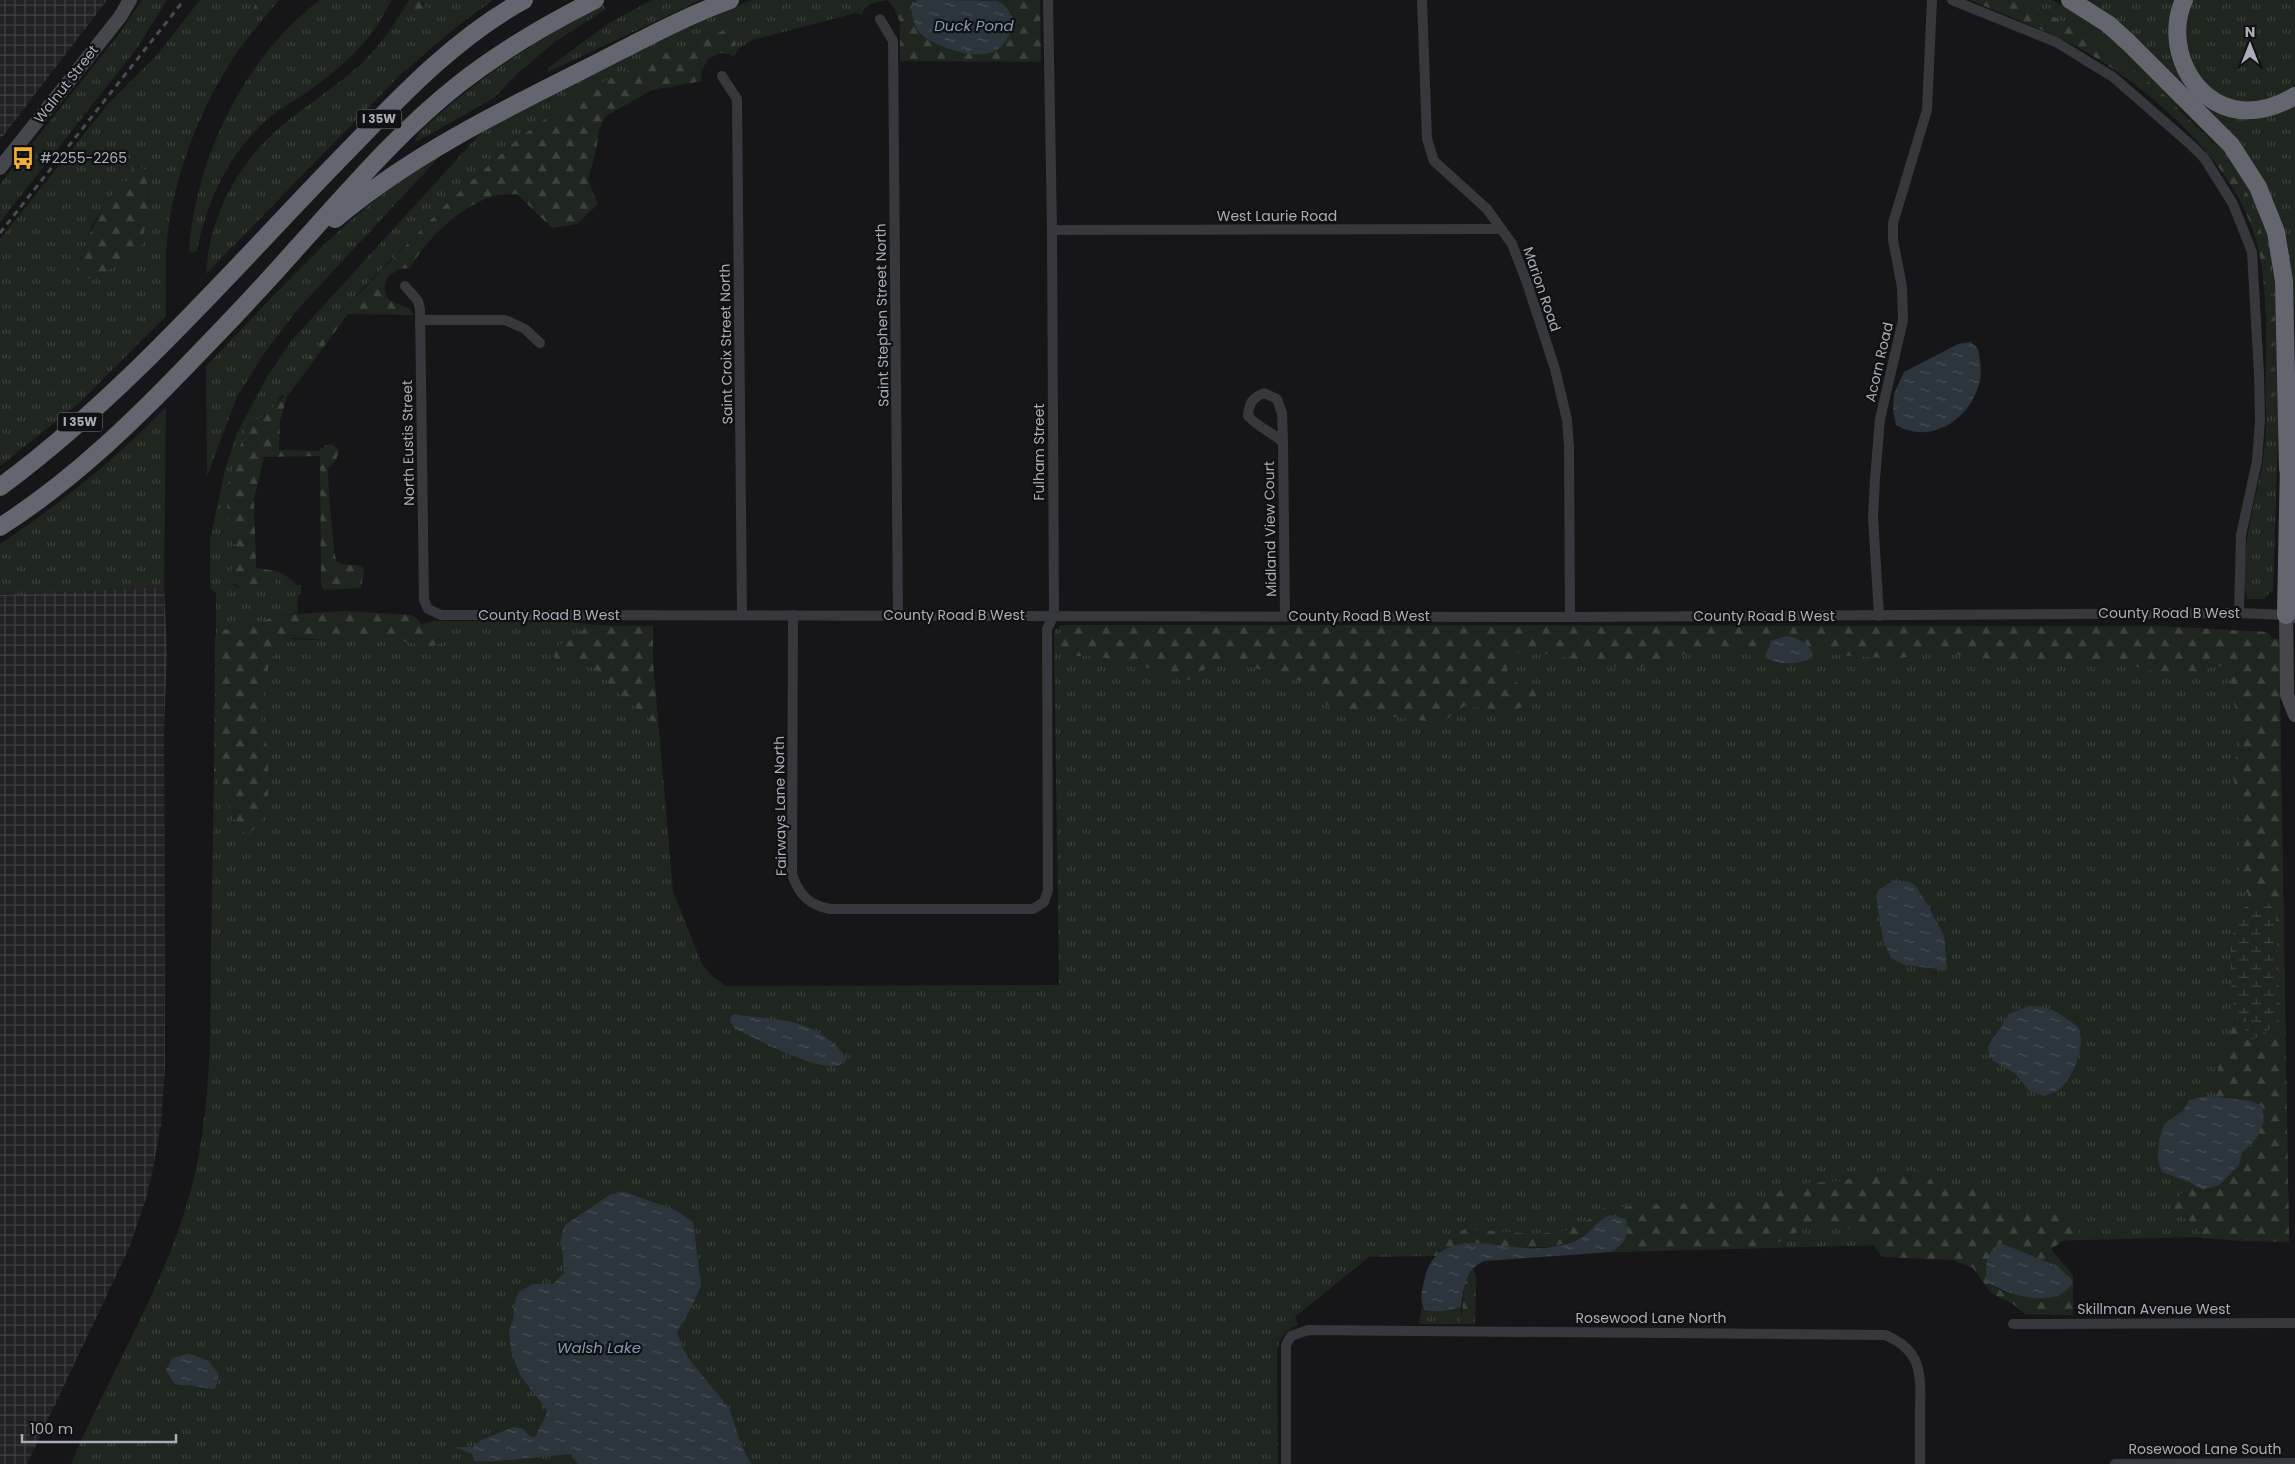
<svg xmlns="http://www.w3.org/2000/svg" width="2295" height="1464" font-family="Poppins,sans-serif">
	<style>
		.industrial { fill: url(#industrial-grid) }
		.grass { fill: url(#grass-tufts); fill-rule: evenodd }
		.forest { fill: url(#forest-firs); fill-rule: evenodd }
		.wetland { fill: url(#wetland-marsh) }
		.water { fill: url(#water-ripples) }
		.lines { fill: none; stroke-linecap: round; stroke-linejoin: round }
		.street { stroke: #37383d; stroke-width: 10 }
		.secondary { stroke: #45474d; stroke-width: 14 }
		.highway { stroke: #63666e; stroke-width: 18 }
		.rail { stroke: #4a4c52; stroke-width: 3; stroke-dasharray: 6 5; stroke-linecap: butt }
		.labels { text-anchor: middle; stroke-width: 4.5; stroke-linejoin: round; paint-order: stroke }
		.shield { fill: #111113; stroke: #7b7e86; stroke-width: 1 }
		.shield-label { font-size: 12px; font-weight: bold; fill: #a8adb8 }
		.street-label { font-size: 14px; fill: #a8adb8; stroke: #111113 }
		.poi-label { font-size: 14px; fill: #a8adb8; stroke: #111113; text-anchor: start }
		.water-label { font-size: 15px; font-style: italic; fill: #7f9bb3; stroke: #111113 }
	</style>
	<defs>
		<pattern id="industrial-grid" width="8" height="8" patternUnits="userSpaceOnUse" patternTransform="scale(1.25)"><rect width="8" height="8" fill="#222225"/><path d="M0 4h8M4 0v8" fill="none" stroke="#3f3f43"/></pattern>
		<pattern id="grass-tufts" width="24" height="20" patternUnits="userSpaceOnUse" patternTransform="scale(1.25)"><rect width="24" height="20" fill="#1e261f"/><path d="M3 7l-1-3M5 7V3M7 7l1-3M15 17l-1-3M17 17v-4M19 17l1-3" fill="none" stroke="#3c433d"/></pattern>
		<pattern id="forest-firs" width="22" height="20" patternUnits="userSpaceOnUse" patternTransform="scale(1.25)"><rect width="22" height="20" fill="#1e261f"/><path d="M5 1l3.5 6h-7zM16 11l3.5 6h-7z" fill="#3c433d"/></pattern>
		<pattern id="wetland-marsh" width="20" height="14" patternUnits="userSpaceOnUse" patternTransform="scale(1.25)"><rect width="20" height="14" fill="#1e261f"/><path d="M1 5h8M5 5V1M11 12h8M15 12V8" fill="none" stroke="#3c433d"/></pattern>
		<pattern id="water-ripples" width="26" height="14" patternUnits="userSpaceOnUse" patternTransform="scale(1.25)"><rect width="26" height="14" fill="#2c353c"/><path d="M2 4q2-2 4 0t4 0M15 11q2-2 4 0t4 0" fill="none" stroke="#485056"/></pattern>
	</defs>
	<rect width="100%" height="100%" fill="#161618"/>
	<g class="industrial">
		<path d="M 0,0 L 107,0 L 0,140 Z"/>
		<path d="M 164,587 L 167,652 L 164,728 L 165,1067 L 161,1125 L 153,1168 L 147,1195 L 130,1246 L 27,1464 L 0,1464 L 0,595 Z"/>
	</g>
	<g class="grass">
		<path d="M 142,0 L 167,0 L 137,48 L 0,222 L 0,184 L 119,34 Z"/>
		<path d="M 200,0 L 257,0 L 252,11 L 264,13 L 275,0 L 279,0 C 265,17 251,33 238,51 C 201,105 174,174 167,240 C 165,265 166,291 166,316 L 78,404 L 0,466 L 0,239 L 109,103 L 156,56 ZM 137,165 L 147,171 L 148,211 L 81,260 L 92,225 L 121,182 L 134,180 Z"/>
		<path d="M 320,0 L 392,0 C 384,13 378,26 368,38 C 346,64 314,89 286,106 C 237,136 207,196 197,251 L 192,253 L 189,250 C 196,157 244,57 320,0 Z"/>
		<path d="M 421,0 L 493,0 L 455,28 L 400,75 L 206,274 C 209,216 239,160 285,123 C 311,102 337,86 362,63 C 380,46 393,26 406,5 L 413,13 L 422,15 L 424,5 Z"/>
		<path d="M 652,0 L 701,0 L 548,72 L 548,68 L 609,23 Z"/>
		<path d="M 752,0 L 887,0 C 877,3 866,1 862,15 L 856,13 L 752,40 L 739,48 L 734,57 L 729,54 L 736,44 L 519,138 L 447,203 L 364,287 L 337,316 L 285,396 L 282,395 L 269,412 L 246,428 L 228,484 L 227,515 L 235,545 L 233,585 L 245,591 L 272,587 L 277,571 L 287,576 L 297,585 L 301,585 L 301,595 L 298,595 L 297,613 L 277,615 L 250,627 L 216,633 L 216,593 L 210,588 L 210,540 L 225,470 L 237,433 L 268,375 L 293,339 L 489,124 L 663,38 Z"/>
		<path d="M 2018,0 L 2052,0 L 2094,22 L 2115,38 L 2236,161 L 2267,225 L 2278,291 L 2278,434 L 2273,591 L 2270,592 L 2264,599 L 2248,599 C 2235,570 2256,499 2262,467 C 2265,447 2267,426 2266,406 L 2270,406 L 2274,365 L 2274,310 L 2268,252 L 2217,145 L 2183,111 L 2099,41 L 2034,6 Z"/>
		<path d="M 2081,0 L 2176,0 C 2165,29 2165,66 2190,88 C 2198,96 2209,103 2218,110 L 2295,102 L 2295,302 L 2291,338 L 2264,186 Z"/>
		<path d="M 2189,0 L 2295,0 L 2295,88 L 2267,102 L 2236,103 L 2209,91 L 2183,54 Z"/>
		<path d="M 604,5 L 606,9 L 556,41 L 517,74 L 494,98 L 418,141 L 415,141 C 417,132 428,125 435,118 C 486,72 543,36 604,5 Z"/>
		<path d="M 440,156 L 297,310 L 265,352 L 237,397 L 207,476 L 206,366 C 278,293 350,206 440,156 Z"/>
		<path d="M 166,407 L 164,587 L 0,595 L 0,544 C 60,504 116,459 166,407 Z"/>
		<path d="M 440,621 L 572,622 L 611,627 L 653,626 L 653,662 L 673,891 L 702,964 L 712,976 L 726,986 L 1059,985 L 1054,631 L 1061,625 L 2156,626 L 2267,632 L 2273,639 L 2278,639 L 2279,644 L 2289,1242 L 2240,1241 L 2201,1237 L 1611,1252 L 1621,1247 L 1590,1230 L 1436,1256 L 1369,1257 L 1295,1317 L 1298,1325 C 1285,1330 1279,1339 1277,1352 L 1278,1464 L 71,1464 C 109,1373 164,1288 190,1193 C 212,1113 210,1031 211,949 C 213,845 215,740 215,635 L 313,640 L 385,632 Z"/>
		<path d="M 1422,1306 L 1425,1310 C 1436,1313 1451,1311 1461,1307 L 1461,1324 L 1419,1324 Z"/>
	</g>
	<g class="forest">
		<path d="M 257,0 L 275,0 L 264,13 L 252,11 Z"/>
		<path d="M 409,0 L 421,0 L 421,4 L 430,9 L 429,13 L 417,16 L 406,5 Z"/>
		<path d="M 887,0 L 917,0 L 911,10 C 912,15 914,23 917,28 C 928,48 977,61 997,49 C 1007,44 1009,33 1013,24 C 1007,10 1003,1 988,0 L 1040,0 L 1041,62 L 900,61 L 900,22 L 894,8 Z"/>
		<path d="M 1970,0 L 2018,0 L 2034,6 L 2099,41 L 2163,94 L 2224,153 L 2248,195 L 2268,252 L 2274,310 L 2273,402 L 2270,406 L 2266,406 C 2265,355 2270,289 2256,240 C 2235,162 2150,88 2081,49 C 2046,30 2007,16 1970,0 Z"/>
		<path d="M 730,28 L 736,44 L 729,54 L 720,53 L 708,59 L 701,72 L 702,81 L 652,90 L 606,116 L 599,129 L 596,151 L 588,180 L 598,204 L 577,224 L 552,228 L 517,194 C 509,195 500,194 493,196 C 460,207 427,238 410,268 L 399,269 L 387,277 C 380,301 391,301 409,308 L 414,315 L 348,314 L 287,397 L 280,420 L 279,450 L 318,451 L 326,445 L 332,444 L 339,450 L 336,460 L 328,469 C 328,480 333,558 337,561 C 344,567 355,563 363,567 L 364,570 L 361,588 L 324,590 L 321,585 L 320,456 L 264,457 L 254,499 L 256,568 L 277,571 L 275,583 L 268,589 L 245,591 L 230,581 L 235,545 L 227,515 L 228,484 L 246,428 L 262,418 L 285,395 L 337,316 L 447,203 L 519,138 L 584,91 L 656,57 Z"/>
		<path d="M 134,165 L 147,171 L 148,211 L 140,254 L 91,279 L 85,277 L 80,271 C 83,236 102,210 121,182 L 134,180 L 131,166 Z"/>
		<path d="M 346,611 L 411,615 L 417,618 L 421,624 L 436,621 L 443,641 L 440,644 L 428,647 L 389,638 L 380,633 L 341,640 L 292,638 L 280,646 L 269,662 L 261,716 L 262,732 L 268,748 L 268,814 C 260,820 255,831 246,835 L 238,827 L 214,774 L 216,633 L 220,630 L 250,627 L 277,615 Z"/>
		<path d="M 588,625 L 653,626 L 653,662 L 658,726 L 624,698 L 597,671 L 588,665 L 559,661 L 554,657 L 557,646 L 576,637 Z"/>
		<path d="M 1061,625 L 2156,626 L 2267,632 L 2273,639 L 2278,639 L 2279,644 L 2289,1242 L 2201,1238 L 2197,1224 L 2169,1211 L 2189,1182 L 2203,1190 L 2239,1165 L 2242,1153 L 2256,1139 L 2251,1101 L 2215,1098 C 2217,1065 2221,1043 2240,1015 L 2246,1017 C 2249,1025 2242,1032 2246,1040 L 2274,1028 L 2280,1012 L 2276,915 L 2274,908 L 2255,901 L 2250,904 L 2248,894 L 2240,882 L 2238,801 L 2232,771 L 2240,745 L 2238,722 L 2228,672 L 2222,666 L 2210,667 L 2198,674 L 2187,674 L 2147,670 L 2114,659 L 2006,661 L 1932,651 L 1897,659 L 1838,655 L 1824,648 L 1811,648 L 1802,641 L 1771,641 L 1762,652 L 1743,648 L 1698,649 L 1649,666 L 1619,667 L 1524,650 L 1508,659 L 1507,675 L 1519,685 L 1546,690 L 1546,700 L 1510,711 L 1464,706 L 1442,723 L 1331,709 L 1324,701 L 1319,686 L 1245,665 L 1218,660 L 1189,680 C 1148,669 1104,650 1061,658 Z"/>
		<path d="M 1894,1171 L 1926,1171 L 1934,1184 L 1984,1189 L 2011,1212 L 2044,1209 L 2080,1224 L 2078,1240 L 2064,1240 L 2051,1249 L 2073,1275 L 2073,1315 L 2025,1314 L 2013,1304 L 1991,1293 L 1973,1268 L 1953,1260 L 1882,1257 L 1867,1236 L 1859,1230 L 1828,1225 L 1803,1229 L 1768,1248 L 1611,1252 C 1627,1244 1626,1236 1626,1219 L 1609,1215 L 1577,1241 L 1547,1247 L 1520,1248 L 1466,1242 L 1436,1256 L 1421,1256 L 1450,1235 L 1465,1229 L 1535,1234 L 1564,1231 L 1585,1222 L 1604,1208 L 1734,1201 C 1760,1208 1767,1205 1785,1185 L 1838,1181 ZM 2001,1243 L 2057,1266 L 2039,1299 L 2002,1291 L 1988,1283 L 1987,1260 Z"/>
		<path d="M 1473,1268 L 1476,1277 L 1475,1324 L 1461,1324 L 1465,1278 Z"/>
	</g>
	<path class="wetland" d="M 2258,900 C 2269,900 2273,906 2276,915 L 2280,1012 L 2277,1025 L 2250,1041 L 2245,1038 L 2246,1017 L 2235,1011 L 2233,1007 C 2232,979 2221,909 2258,900 Z"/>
	<g class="water">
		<path d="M 917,0 C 932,0 986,0 997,1 C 1021,11 1013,43 993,52 C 973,60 927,46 916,28 C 914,23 912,15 911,10 Z"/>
		<path d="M 1971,342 L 1978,349 C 1980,358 1982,371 1980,380 C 1972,418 1932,446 1896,425 L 1893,411 L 1894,394 L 1904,372 L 1958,344 Z"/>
		<path d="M 1787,636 C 1798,638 1808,643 1813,654 L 1812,658 C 1797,665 1780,665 1765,658 L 1771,641 Z"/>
		<path d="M 1892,881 L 1907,881 L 1915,885 L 1924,899 L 1944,935 L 1947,970 L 1904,965 L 1891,958 L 1883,941 L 1876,896 L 1879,890 Z"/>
		<path d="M 2028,1006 C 2045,1006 2053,1009 2067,1019 C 2071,1022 2076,1024 2078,1028 C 2087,1043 2073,1077 2061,1088 C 2056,1092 2049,1094 2044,1096 L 2029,1091 L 2016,1074 L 1993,1061 L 1989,1053 L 1988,1046 L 2009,1014 Z"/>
		<path d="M 734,1014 C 769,1020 805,1017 832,1043 C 838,1048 844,1052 846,1060 C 833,1082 754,1037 735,1029 L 730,1021 L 731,1016 Z"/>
		<path d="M 2209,1096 L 2251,1101 L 2262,1106 L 2264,1121 L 2256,1139 L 2242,1153 L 2239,1165 L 2219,1185 L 2203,1190 L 2189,1182 L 2162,1172 C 2155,1158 2158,1137 2165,1123 L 2183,1111 L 2189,1100 Z"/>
		<path d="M 625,1192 L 675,1210 L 693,1222 L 701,1285 L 692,1306 L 677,1332 L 681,1346 L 692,1363 L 729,1408 L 742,1447 L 751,1464 L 578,1464 L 571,1454 C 553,1455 484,1464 474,1461 L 472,1454 L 455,1447 L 473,1447 L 481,1440 L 514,1427 L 523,1429 L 531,1437 L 536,1436 C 539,1426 546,1420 547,1410 L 521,1377 L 511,1351 L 509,1331 L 513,1320 L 515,1300 L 519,1292 L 533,1284 L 553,1284 L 564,1273 L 561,1236 L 565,1225 L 611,1194 Z"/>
		<path d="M 1610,1215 L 1626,1219 C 1630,1235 1625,1244 1611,1252 L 1484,1261 C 1464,1270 1464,1288 1461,1307 C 1451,1311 1436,1313 1425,1310 C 1419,1302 1422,1290 1424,1281 C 1438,1217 1507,1256 1550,1247 C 1558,1245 1569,1244 1576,1241 C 1589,1235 1597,1220 1610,1215 Z"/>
		<path d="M 2001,1243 L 2057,1266 L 2071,1279 L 2071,1286 C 2049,1309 2013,1296 1988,1283 C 1983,1269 1987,1249 2001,1243 Z"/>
		<path d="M 190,1354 L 209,1361 L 219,1375 L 215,1389 C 208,1389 202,1387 195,1386 C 175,1384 177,1389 166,1370 L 172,1358 Z"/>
	</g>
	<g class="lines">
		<g class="street">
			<path d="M 1422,0 L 1427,139 L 1434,161 L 1487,209 L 1512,244 L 1527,283 L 1555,369 L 1567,420 L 1569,447 L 1570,617"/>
			<path d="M 1952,0 L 2056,42 L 2113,77 L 2190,144 L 2205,159 L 2233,204 L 2252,252 L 2259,374 L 2260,420 L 2257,461 L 2241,535 L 2239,613"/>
			<path d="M 880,19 L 893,41 L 898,615"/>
			<path d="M 722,76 L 737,99 L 742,615"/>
			<path d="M 1052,230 L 1501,229"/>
			<path d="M 405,286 L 418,301 L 420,309 L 424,600 L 428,609 L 441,615 L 1570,617 L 2239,613 L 2286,615"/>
			<path d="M 420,320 L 505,320 L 525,329 L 540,343"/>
			<path d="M 1283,442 C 1271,432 1258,427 1248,416 C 1249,403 1252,398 1264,393 L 1277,399 L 1282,413 L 1283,442 L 1285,615"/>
			<path d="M 793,615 L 792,874 C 799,895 809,905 830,909 L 1033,909 L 1044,902 L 1048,890 L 1047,629 L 1054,615 L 1052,230 L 1048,0"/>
			<path d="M 1879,616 L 1873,517 L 1875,479 L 1880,419 L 1903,320 L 1902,287 L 1893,240 L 1893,223 L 1927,110 L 1932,0"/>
			<path d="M 2013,1324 L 2295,1323"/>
			<path d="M 1286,1464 L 1286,1345 L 1291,1336 L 1308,1330 L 1885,1335 C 1922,1350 1921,1374 1920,1409 C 1920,1427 1920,1446 1920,1464"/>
			<path d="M 2115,1464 L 2295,1463"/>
		</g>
		<g class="secondary">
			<path d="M 0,168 L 120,17 L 130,0"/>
			<path d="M 2295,616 L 2286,615 L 2287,695 L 2295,715"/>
		</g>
		<g class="highway">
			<path d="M 2070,0 L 2108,24 L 2129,43 L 2231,145 L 2258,187 L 2276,232 L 2284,281 L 2288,469"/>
			<path d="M 2184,0 C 2164,43 2190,104 2240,110 C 2260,112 2278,106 2295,96"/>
			<path d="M 335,219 C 409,157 493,115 579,72 C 629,47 678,19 730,0"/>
			<path d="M 0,487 C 123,396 225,278 331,168 C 390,108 449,41 524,0"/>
			<path d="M 0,527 C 75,479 138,417 199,353 C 232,319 264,285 295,250 C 347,193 398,132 459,84 C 501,51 547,24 595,0"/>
			<path d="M 2286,615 L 2289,459"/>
		</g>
		<path class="rail" d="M 0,233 L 184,0"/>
	</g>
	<defs>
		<symbol id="bus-bare" viewBox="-9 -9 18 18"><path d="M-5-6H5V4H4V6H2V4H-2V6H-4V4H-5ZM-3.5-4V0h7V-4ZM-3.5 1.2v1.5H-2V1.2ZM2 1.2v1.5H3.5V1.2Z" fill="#f2b134" stroke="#111113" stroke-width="2.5" paint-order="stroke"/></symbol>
	</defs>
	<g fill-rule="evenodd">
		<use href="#bus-bare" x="7" y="142" width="32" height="32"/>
	</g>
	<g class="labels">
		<g class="shield">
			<rect x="356.5" y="109.5" width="45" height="19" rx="4"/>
			<rect x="57.5" y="412.5" width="45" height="19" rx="4"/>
		</g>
		<g class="shield-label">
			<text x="379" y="123">I 35W</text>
			<text x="80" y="426">I 35W</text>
		</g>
		<g class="street-label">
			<text transform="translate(66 84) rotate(-52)" y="5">Walnut Street</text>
			<text x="1277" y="221">West Laurie Road</text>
			<text transform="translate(1542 289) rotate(71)" y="5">Marion Road</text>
			<text transform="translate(882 315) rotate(-91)" y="5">Saint Stephen Street North</text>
			<text transform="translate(726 344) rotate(-91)" y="5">Saint Croix Street North</text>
			<text transform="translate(1879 362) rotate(-77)" y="5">Acorn Road</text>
			<text transform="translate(408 443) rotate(-91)" y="5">North Eustis Street</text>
			<text transform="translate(1039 452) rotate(-90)" y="5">Fulham Street</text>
			<text transform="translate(1270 529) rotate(-91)" y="5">Midland View Court</text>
			<text x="2169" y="618">County Road B West</text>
			<text x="549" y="620">County Road B West</text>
			<text x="954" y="620">County Road B West</text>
			<text x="1359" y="621">County Road B West</text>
			<text x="1764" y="621">County Road B West</text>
			<text transform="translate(780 806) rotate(-91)" y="5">Fairways Lane North</text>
			<text x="2154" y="1314">Skillman Avenue West</text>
			<text x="1651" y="1323">Rosewood Lane North</text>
			<text x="2205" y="1454">Rosewood Lane South</text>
		</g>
		<g class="poi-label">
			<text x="40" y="163">#2255-2265</text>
		</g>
		<g class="water-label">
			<text x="974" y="31">Duck Pond</text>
			<text x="599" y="1353">Walsh Lake</text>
		</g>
	</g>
	<g transform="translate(2250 45)" stroke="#111113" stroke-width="4" paint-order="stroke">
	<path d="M0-4L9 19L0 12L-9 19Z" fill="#a8adb8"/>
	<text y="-8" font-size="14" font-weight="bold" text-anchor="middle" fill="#a8adb8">N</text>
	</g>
	<path d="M22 1434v8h154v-8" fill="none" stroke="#a8adb8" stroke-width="2.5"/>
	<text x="30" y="1434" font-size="15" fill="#a8adb8" stroke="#111113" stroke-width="4" paint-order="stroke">100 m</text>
</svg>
